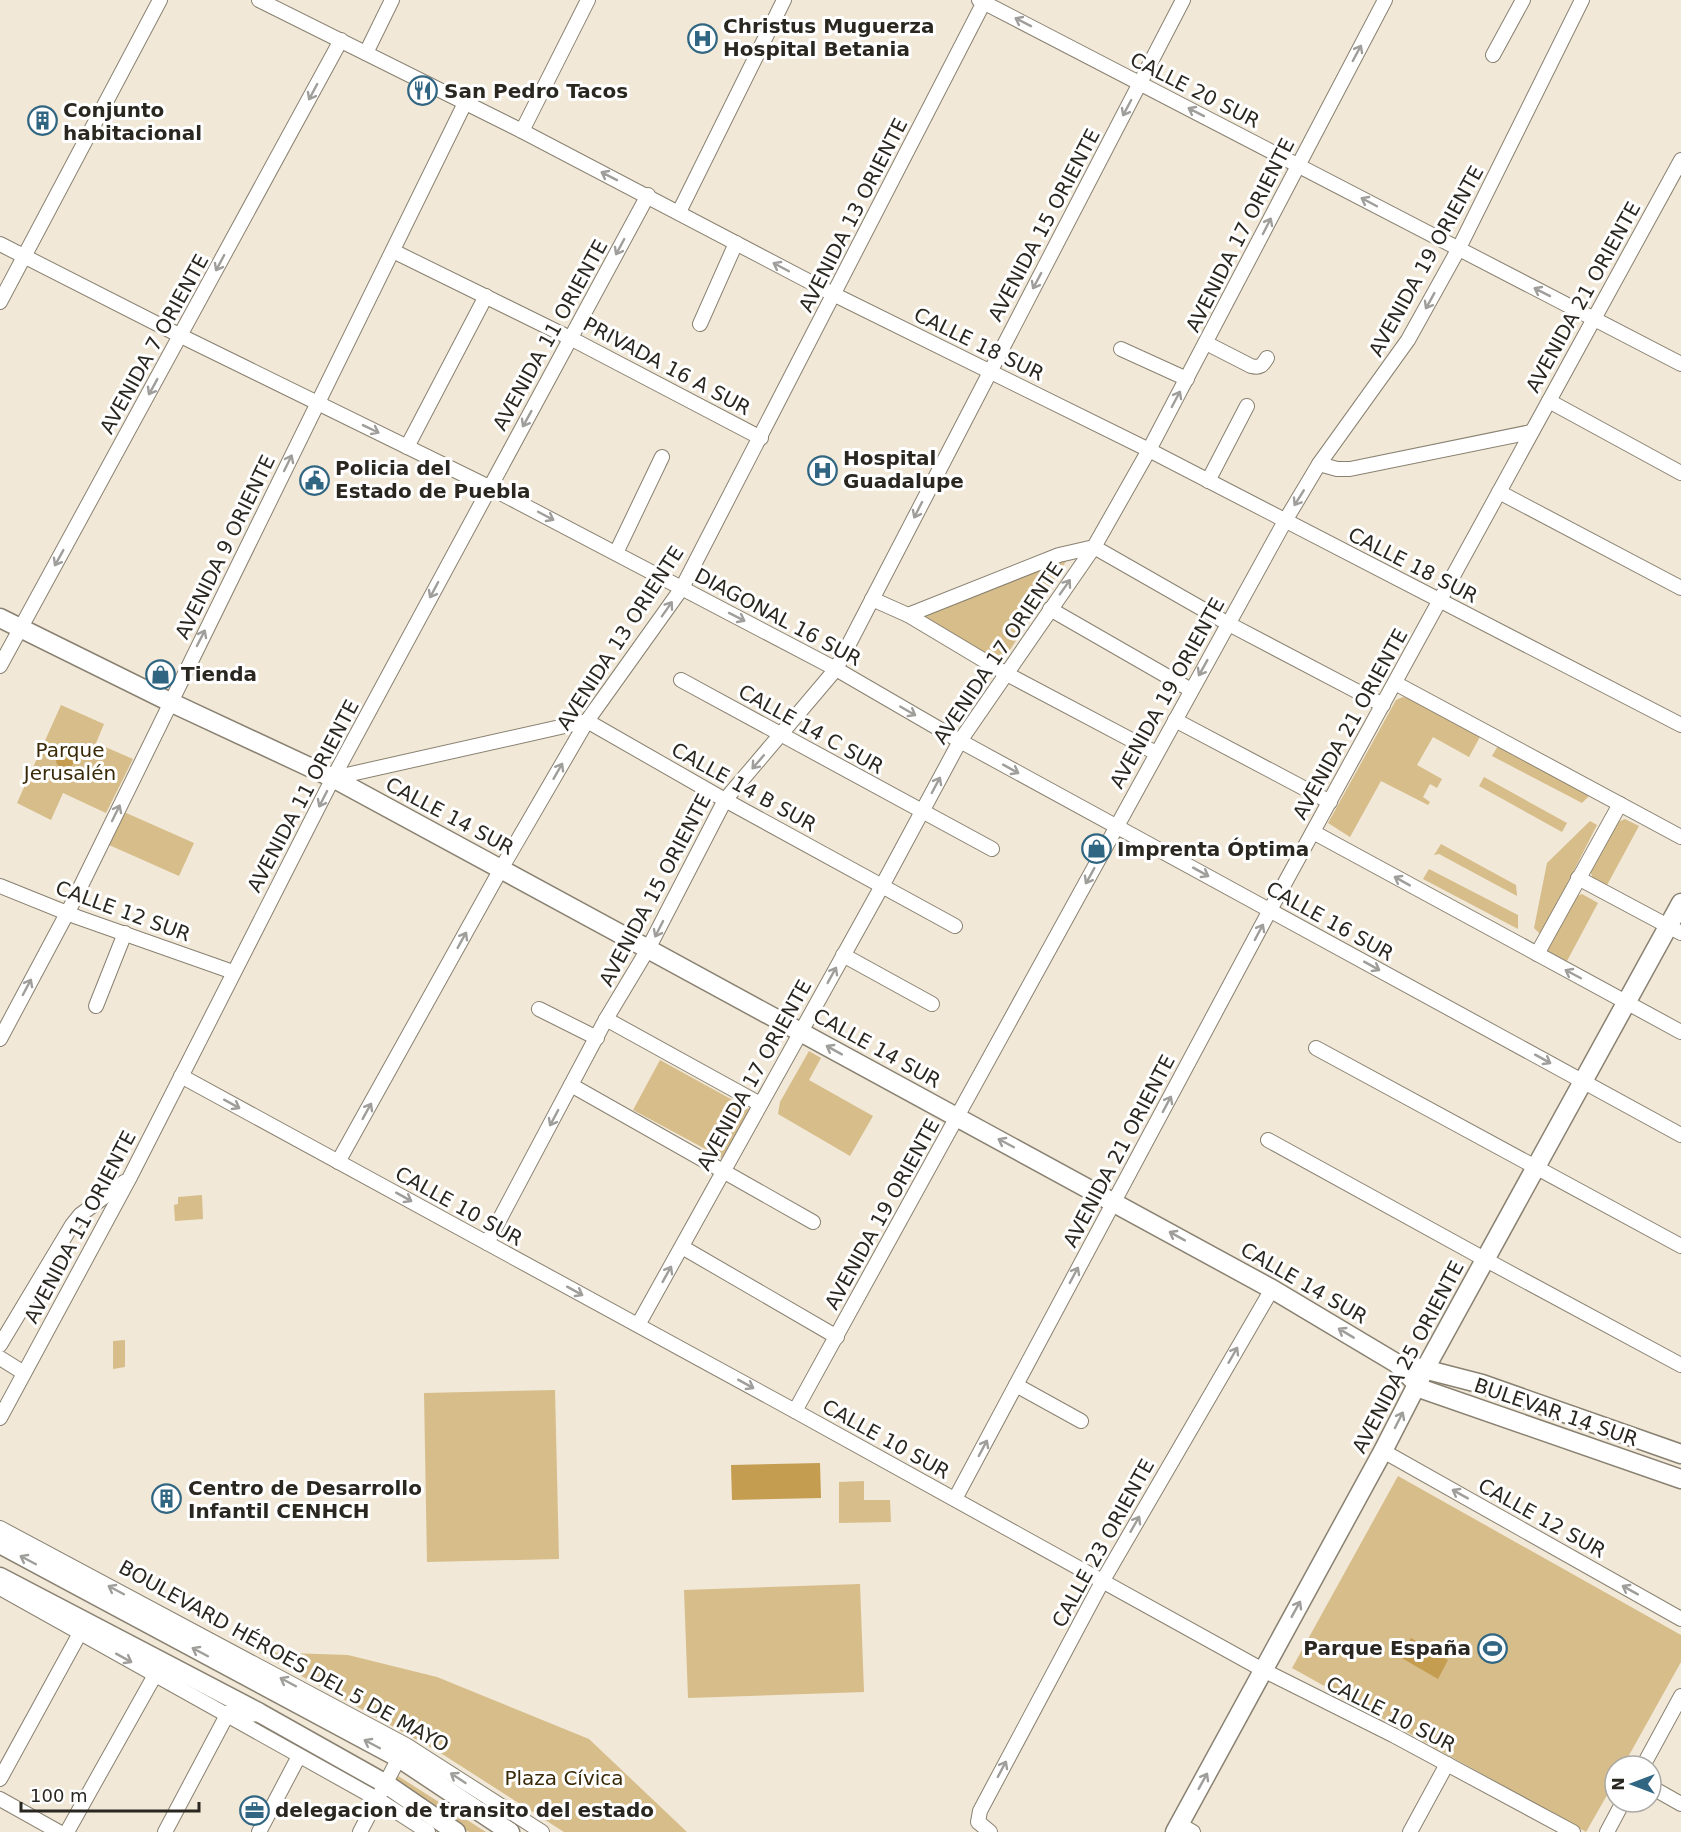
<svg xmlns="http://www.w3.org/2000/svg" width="1681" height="1832" font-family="'DejaVu Sans',sans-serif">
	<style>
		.green { fill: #d7bd8a }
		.water { fill: #c49d50 }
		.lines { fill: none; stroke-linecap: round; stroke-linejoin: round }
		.minor-casing { stroke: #898171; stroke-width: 16 }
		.major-casing { stroke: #898171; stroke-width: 21 }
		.minor { stroke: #fff; stroke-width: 14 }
		.major { stroke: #fff; stroke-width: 18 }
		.oneway { stroke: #9f9e9b }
		.labels { text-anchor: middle; stroke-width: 6; stroke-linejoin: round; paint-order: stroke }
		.poi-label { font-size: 20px; font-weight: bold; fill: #2a2721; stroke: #fff; text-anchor: start }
		.street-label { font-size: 20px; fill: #2a2721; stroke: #fff }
		.park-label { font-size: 20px; fill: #392906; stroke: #fff }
	</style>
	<rect width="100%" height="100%" fill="#f1e8d7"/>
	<g class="green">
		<path d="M 1070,555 L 1003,661 L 918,618 Z"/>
		<path d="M 1403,697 L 1421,701 L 1481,735 L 1469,757 L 1433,737 L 1417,765 L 1442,779 L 1437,788 L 1430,784 L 1423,797 L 1430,802 L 1428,805 L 1381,781 L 1350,837 L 1328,823 L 1396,700 Z"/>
		<path d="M 61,705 L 104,724 L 96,743 L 133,759 L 106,813 L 63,793 L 51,820 L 17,803 Z"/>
		<path d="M 1499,744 L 1592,793 L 1582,803 L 1492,756 Z"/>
		<path d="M 1484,777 L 1567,823 L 1562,832 L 1479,786 Z"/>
		<path d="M 124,812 L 194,843 L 179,876 L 109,845 Z"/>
		<path d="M 1625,819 L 1639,826 L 1606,887 L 1593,879 L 1590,870 L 1613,824 Z"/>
		<path d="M 1590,821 L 1597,825 L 1541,935 L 1534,928 L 1547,863 Z"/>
		<path d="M 1441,844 L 1516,885 L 1517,896 L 1439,854 L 1434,855 Z"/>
		<path d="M 1429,869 L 1518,915 L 1518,929 L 1423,879 Z"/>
		<path d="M 1582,894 L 1598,903 L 1567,961 L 1545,949 L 1572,898 Z"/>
		<path d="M 809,1051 L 821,1058 L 809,1080 L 873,1116 L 850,1156 L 778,1114 L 780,1102 Z"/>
		<path d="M 660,1060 L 749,1109 L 722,1158 L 633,1110 Z"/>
		<path d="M 202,1195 L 203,1219 L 175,1221 L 174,1205 L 178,1204 L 178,1197 Z"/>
		<path d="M 125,1340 L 125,1367 L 113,1369 L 113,1341 Z"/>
		<path d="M 555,1390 L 559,1559 L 427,1562 L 424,1393 Z"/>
		<path d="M 1398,1476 L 1681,1635 L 1681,1662 L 1623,1766 L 1615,1766 L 1615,1781 L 1586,1832 L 1292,1668 Z"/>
		<path d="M 864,1481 L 864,1500 L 890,1500 L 891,1522 L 839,1523 L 839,1482 Z"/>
		<path d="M 860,1584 L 864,1692 L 688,1698 L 684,1590 Z"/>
		<path d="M 258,1652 L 348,1655 L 437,1677 L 589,1739 L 687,1832 L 564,1832 L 439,1752 Z"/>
		<path d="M 398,1776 L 486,1832 L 469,1832 L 394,1783 Z"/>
	</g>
	<g class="water">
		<circle cx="65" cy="760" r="9"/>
		<path d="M 820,1463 L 821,1498 L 732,1500 L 731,1465 Z"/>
		<path d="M 1411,1638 L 1448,1660 L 1438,1679 L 1400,1657 Z"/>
	</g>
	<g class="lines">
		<defs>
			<g id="minor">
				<path d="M 259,0 L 522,131 L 833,294 L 1149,450 L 1681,725"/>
				<path d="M 979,0 L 1681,364"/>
				<path d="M 366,53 L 392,0"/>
				<path d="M 1493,55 L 1523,0"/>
				<path d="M 522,131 L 588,0"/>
				<path d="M 679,212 L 784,0"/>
				<path d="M 0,244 L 181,336 L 489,487 L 836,669 L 960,741 L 1681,1135"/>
				<path d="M 393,251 L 572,339 L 761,438"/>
				<path d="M 0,302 L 160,0"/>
				<path d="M 700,324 L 736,243"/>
				<path d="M 1206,343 L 1251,366 C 1260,368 1262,366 1267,358"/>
				<path d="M 1121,349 L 1187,379"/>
				<path d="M 1549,401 L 1681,473"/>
				<path d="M 407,447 L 486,296"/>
				<path d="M 1319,464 L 1337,469 L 1350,469 L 1531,432"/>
				<path d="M 1208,481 L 1247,406"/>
				<path d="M 1499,492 L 1681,588"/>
				<path d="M 616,553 L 662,457"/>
				<path d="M 872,599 L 908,615 L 1005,673 L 1156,753"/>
				<path d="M 1050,609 L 1191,690"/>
				<path d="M 908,615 L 1059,555 L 1094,547 L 1227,623 L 1383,705"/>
				<path d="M 0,666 L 341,40"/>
				<path d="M 681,680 L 992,849"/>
				<path d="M 1395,683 L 1681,837"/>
				<path d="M 1175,720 L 1330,802"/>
				<path d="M 333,778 L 587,721 L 725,800 L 955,926"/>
				<path d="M 1313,832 L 1681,1032"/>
				<path d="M 1578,878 L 1681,933"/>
				<path d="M 0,886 L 77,917 L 233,972"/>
				<path d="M 1537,954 L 1620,804"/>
				<path d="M 843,955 L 932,1004"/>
				<path d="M 96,1006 L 125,933"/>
				<path d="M 539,1009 L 597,1038"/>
				<path d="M 606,1019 L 760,1104"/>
				<path d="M 0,1039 L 72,904 L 465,103"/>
				<path d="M 1316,1048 L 1681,1246"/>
				<path d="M 181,1076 L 795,1411 L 1263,1670 L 1393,1735 L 1573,1832"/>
				<path d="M 571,1085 L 813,1222"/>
				<path d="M 1268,1140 L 1488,1261 L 1681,1365"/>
				<path d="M 338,1162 L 501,869 L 587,721 L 682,588 L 985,0"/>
				<path d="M 487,1243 L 606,1019 L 648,949 L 725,800 L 836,669 L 1183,0"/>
				<path d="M 682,1247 L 837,1337"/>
				<path d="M 638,1325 L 882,886 L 960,741 L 1094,547 L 1149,450 L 1385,0"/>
				<path d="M 0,1345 L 72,1225 L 80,1215 L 124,1182"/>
				<path d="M 0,1358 L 24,1373"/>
				<path d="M 1016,1385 L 1081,1421"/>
				<path d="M 795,1411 L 1285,521 L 1319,464 L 1408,340 L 1458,250 L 1582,0"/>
				<path d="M 0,1418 L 129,1179 L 333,778 L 648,195"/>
				<path d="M 1383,1451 L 1681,1619"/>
				<path d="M 955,1499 L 1270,910 L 1681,160"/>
				<path d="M 0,1528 L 406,1745 L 542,1832"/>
				<path d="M 0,1588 L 377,1799 L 428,1832"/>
				<path d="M 1643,1766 L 1681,1696"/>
				<path d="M 0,1779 L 80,1633"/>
				<path d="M 1651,1787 L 1681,1804"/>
				<path d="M 0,1799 L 59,1832"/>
				<path d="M 1179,1824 L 1193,1832"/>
				<path d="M 67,1832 L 155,1675"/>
				<path d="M 165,1832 L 227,1715"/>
				<path d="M 259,1832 L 299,1756"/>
				<path d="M 360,1832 L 402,1752"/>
				<path d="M 990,1832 L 978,1822 L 980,1811 L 1102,1582 L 1272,1289"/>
				<path d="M 1410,1832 L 1447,1764"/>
				<path d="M 1607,1832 L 1623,1802"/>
			</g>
			<g id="major">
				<path d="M 0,618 L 170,702 L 333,778 L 648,949 L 1272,1289 L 1396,1363 L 1422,1389 L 1681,1479"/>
				<path d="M 1416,1367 L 1482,1384 L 1681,1454"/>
				<path d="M 0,1544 L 399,1758 L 510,1832"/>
				<path d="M 0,1577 L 258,1712 L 386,1784 L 456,1832"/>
				<path d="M 227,1715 L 258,1712"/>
				<path d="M 1175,1832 L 1383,1451 L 1425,1369 L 1681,903"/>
			</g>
		</defs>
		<use href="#minor" class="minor-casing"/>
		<use href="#major" class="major-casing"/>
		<use href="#minor" class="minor"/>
		<use href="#major" class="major"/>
	</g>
	<defs><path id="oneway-shaft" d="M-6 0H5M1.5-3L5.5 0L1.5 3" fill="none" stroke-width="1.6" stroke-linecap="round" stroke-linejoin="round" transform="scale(1.5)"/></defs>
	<g class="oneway">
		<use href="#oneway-shaft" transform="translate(1023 22) rotate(-153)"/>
		<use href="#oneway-shaft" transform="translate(1357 53) rotate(-62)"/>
		<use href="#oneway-shaft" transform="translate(313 92) rotate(118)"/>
		<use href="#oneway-shaft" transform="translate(1127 108) rotate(118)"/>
		<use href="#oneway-shaft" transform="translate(1196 112) rotate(-153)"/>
		<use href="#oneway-shaft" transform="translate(609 176) rotate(-153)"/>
		<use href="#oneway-shaft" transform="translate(1369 202) rotate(-152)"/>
		<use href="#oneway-shaft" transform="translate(1267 226) rotate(-63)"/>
		<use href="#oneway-shaft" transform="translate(620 247) rotate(118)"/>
		<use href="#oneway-shaft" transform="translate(220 263) rotate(118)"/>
		<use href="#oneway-shaft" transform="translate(781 267) rotate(-152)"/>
		<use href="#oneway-shaft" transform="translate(1037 281) rotate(118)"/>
		<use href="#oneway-shaft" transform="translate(1542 292) rotate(-153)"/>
		<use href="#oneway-shaft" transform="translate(1430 301) rotate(119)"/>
		<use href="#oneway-shaft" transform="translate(153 387) rotate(119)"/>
		<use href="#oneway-shaft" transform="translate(1176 399) rotate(-62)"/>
		<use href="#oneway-shaft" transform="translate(527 419) rotate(119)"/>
		<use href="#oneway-shaft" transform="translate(371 429) rotate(26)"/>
		<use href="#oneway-shaft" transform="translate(288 463) rotate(-64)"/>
		<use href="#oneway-shaft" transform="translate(1299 498) rotate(122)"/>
		<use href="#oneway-shaft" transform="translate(918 510) rotate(117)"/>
		<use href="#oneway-shaft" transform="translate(546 516) rotate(28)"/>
		<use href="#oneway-shaft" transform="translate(59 558) rotate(119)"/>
		<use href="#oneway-shaft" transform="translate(1065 587) rotate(-55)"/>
		<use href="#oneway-shaft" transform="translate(434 590) rotate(118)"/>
		<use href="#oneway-shaft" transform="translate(667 609) rotate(-55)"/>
		<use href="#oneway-shaft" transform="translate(737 617) rotate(27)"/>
		<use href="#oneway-shaft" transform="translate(201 638) rotate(-63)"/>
		<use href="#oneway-shaft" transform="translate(1203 668) rotate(119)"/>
		<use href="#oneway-shaft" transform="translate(908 711) rotate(30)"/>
		<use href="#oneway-shaft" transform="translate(758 762) rotate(131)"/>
		<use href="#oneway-shaft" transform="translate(1011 769) rotate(29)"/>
		<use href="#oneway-shaft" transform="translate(558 771) rotate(-60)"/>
		<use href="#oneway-shaft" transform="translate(936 785) rotate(-62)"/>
		<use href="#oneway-shaft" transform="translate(323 799) rotate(117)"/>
		<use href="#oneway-shaft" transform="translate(116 813) rotate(-64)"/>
		<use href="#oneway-shaft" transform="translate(1201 872) rotate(29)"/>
		<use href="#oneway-shaft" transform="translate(1090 876) rotate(119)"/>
		<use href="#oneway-shaft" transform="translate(1402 881) rotate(-151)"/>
		<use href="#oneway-shaft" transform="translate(659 929) rotate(117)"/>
		<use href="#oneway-shaft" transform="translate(1259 932) rotate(-62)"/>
		<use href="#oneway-shaft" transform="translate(462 940) rotate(-61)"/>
		<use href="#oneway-shaft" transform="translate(1372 966) rotate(29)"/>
		<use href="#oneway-shaft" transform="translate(1573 974) rotate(-152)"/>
		<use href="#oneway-shaft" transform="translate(832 975) rotate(-61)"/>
		<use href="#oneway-shaft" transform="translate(27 987) rotate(-62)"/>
		<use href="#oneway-shaft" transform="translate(834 1050) rotate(-151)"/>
		<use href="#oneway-shaft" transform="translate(1543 1059) rotate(29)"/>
		<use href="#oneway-shaft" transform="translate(232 1104) rotate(29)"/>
		<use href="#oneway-shaft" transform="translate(1167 1104) rotate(-62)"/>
		<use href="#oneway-shaft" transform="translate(367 1111) rotate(-61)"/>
		<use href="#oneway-shaft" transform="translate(554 1118) rotate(118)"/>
		<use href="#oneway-shaft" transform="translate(1006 1143) rotate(-152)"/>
		<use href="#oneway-shaft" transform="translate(404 1197) rotate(29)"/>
		<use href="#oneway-shaft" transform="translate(1177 1236) rotate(-151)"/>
		<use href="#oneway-shaft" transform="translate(667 1274) rotate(-61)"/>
		<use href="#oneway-shaft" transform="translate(1074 1275) rotate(-62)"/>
		<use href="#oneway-shaft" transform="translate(575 1291) rotate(29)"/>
		<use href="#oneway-shaft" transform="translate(1346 1333) rotate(-149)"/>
		<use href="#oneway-shaft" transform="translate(1233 1355) rotate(-60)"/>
		<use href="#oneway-shaft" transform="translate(746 1384) rotate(29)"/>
		<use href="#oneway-shaft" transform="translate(1399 1420) rotate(-63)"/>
		<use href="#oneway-shaft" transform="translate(983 1448) rotate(-62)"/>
		<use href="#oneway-shaft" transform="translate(1460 1494) rotate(-151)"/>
		<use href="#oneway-shaft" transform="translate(1135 1524) rotate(-60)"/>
		<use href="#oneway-shaft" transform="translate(28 1560) rotate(-152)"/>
		<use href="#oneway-shaft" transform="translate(116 1590) rotate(-152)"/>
		<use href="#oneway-shaft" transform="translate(1630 1590) rotate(-151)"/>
		<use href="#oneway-shaft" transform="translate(1296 1609) rotate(-61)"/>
		<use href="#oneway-shaft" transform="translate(200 1652) rotate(-152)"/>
		<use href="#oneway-shaft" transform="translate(124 1658) rotate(29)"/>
		<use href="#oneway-shaft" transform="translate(288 1682) rotate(-152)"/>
		<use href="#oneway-shaft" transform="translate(372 1744) rotate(-152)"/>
		<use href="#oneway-shaft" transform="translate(1002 1769) rotate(-62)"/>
		<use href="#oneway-shaft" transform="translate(458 1778) rotate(-147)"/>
		<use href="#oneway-shaft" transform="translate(1203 1781) rotate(-61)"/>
	</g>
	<defs>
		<symbol id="hospital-ring" viewBox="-11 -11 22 22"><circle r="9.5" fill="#fff" stroke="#306682" stroke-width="1.5"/><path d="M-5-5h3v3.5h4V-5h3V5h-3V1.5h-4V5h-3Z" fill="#306682"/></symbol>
		<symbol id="restaurant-ring" viewBox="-11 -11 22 22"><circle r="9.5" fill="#fff" stroke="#306682" stroke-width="1.5"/><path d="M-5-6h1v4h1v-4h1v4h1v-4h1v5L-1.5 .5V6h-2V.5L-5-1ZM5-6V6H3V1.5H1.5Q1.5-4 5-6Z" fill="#306682"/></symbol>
		<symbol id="building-ring" viewBox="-11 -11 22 22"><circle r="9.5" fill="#fff" stroke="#306682" stroke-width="1.5"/><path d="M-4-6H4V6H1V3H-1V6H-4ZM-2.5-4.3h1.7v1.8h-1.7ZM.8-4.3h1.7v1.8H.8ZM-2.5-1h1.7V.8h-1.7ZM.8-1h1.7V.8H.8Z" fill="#306682"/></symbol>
		<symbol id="civic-ring" viewBox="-11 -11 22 22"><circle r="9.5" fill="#fff" stroke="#306682" stroke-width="1.5"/><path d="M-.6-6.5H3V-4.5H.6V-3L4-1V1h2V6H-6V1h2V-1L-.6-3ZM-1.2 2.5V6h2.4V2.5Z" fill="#306682"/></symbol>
		<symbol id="shop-ring" viewBox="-11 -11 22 22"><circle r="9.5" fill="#fff" stroke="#306682" stroke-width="1.5"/><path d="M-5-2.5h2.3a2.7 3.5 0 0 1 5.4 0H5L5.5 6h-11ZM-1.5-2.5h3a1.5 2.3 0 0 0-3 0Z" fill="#306682"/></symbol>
		<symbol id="stadium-ring" viewBox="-11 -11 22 22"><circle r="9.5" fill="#fff" stroke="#306682" stroke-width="1.5"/><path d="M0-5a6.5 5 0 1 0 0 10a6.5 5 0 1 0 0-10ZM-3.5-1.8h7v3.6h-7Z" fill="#306682"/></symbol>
		<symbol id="office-ring" viewBox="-11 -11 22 22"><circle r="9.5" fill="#fff" stroke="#306682" stroke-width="1.5"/><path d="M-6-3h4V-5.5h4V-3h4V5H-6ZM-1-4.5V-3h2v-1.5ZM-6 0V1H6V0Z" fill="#306682"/></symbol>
	</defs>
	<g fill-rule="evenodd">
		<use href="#hospital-ring" x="686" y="22" width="33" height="33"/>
		<use href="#restaurant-ring" x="406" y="74" width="33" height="33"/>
		<use href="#building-ring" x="26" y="104" width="33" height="33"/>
		<use href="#hospital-ring" x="806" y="454" width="33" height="33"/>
		<use href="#civic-ring" x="298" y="464" width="33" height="33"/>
		<use href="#shop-ring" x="144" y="658" width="33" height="33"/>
		<use href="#shop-ring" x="1080" y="832" width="33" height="33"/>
		<use href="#building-ring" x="150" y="1482" width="33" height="33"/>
		<use href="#stadium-ring" x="1476" y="1632" width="33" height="33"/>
		<use href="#office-ring" x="238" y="1794" width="33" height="33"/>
	</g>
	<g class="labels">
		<g class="poi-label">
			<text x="723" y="33">Christus Muguerza<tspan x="723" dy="23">Hospital Betania</tspan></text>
			<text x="444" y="98">San Pedro Tacos</text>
			<text x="63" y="117">Conjunto<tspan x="63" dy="23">habitacional</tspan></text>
			<text x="843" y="465">Hospital<tspan x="843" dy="23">Guadalupe</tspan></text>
			<text x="335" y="475">Policia del<tspan x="335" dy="23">Estado de Puebla</tspan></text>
			<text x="181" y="681">Tienda</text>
			<text x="1117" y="856">Imprenta Óptima</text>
			<text x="188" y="1495">Centro de Desarrollo<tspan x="188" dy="23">Infantil CENHCH</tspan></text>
			<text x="1471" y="1655" text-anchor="end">Parque España</text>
			<text x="275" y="1817">delegacion de transito del estado</text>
		</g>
		<g class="street-label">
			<text transform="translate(1195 90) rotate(27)" y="7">CALLE 20 SUR</text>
			<text transform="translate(853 215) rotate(-63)" y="7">AVENIDA 13 ORIENTE</text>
			<text transform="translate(1044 225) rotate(-62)" y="7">AVENIDA 15 ORIENTE</text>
			<text transform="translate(1240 235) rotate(-63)" y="7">AVENIDA 17 ORIENTE</text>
			<text transform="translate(1426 261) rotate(-61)" y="7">AVENIDA 19 ORIENTE</text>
			<text transform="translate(1583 297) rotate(-61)" y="7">AVENIDA 21 ORIENTE</text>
			<text transform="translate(550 335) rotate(-61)" y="7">AVENIDA 11 ORIENTE</text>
			<text transform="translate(154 344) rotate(-61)" y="7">AVENIDA 7 ORIENTE</text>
			<text transform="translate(979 344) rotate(26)" y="7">CALLE 18 SUR</text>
			<text transform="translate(667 366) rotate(28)" y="7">PRIVADA 16 A SUR</text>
			<text transform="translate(225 547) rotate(-64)" y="7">AVENIDA 9 ORIENTE</text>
			<text transform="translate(1413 565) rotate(27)" y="7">CALLE 18 SUR</text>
			<text transform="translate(778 617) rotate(28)" y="7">DIAGONAL 16 SUR</text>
			<text transform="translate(620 638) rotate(-57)" y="7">AVENIDA 13 ORIENTE</text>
			<text transform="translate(998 653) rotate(-56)" y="7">AVENIDA 17 ORIENTE</text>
			<text transform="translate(1167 693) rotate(-61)" y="7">AVENIDA 19 ORIENTE</text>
			<text transform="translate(1350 724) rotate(-61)" y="7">AVENIDA 21 ORIENTE</text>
			<text transform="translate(811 729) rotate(29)" y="7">CALLE 14 C SUR</text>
			<text transform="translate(744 787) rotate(29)" y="7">CALLE 14 B SUR</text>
			<text transform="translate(303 796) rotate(-62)" y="7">AVENIDA 11 ORIENTE</text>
			<text transform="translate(450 816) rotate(28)" y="7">CALLE 14 SUR</text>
			<text transform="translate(655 890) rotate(-62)" y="7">AVENIDA 15 ORIENTE</text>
			<text transform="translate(123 911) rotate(20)" y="7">CALLE 12 SUR</text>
			<text transform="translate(1330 921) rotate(29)" y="7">CALLE 16 SUR</text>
			<text transform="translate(877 1048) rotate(29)" y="7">CALLE 14 SUR</text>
			<text transform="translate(754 1075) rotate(-61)" y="7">AVENIDA 17 ORIENTE</text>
			<text transform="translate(1119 1151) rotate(-62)" y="7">AVENIDA 21 ORIENTE</text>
			<text transform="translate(459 1206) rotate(29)" y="7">CALLE 10 SUR</text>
			<text transform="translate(882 1214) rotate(-61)" y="7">AVENIDA 19 ORIENTE</text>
			<text transform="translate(80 1227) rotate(-62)" y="7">AVENIDA 11 ORIENTE</text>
			<text transform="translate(1304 1283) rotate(30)" y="7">CALLE 14 SUR</text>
			<text transform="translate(1408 1357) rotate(-62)" y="7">AVENIDA 25 ORIENTE</text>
			<text transform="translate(1556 1412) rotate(19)" y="7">BULEVAR 14 SUR</text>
			<text transform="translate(886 1439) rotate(29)" y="7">CALLE 10 SUR</text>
			<text transform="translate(1542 1518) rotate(29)" y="7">CALLE 12 SUR</text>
			<text transform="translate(1103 1543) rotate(-61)" y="7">CALLE 23 ORIENTE</text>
			<text transform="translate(284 1656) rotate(29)" y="7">BOULEVARD HÉROES DEL 5 DE MAYO</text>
			<text transform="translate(1391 1714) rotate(27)" y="7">CALLE 10 SUR</text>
		</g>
		<g class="park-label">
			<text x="70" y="757">Parque<tspan x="70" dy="23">Jerusalén</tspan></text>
			<text x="564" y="1785">Plaza Cívica</text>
		</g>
	</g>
	<g transform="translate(1633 1784) rotate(270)"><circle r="28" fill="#ffffff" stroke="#aaa9a6" stroke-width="1.5"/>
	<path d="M0-4.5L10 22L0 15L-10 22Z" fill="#306682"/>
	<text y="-9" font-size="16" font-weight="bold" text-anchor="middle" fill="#2a2721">N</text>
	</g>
	<path d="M21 1802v9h178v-9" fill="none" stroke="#2a2721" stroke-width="3"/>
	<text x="30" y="1802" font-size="18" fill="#2a2721" stroke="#ffffff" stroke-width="4.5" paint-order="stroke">100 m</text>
</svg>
